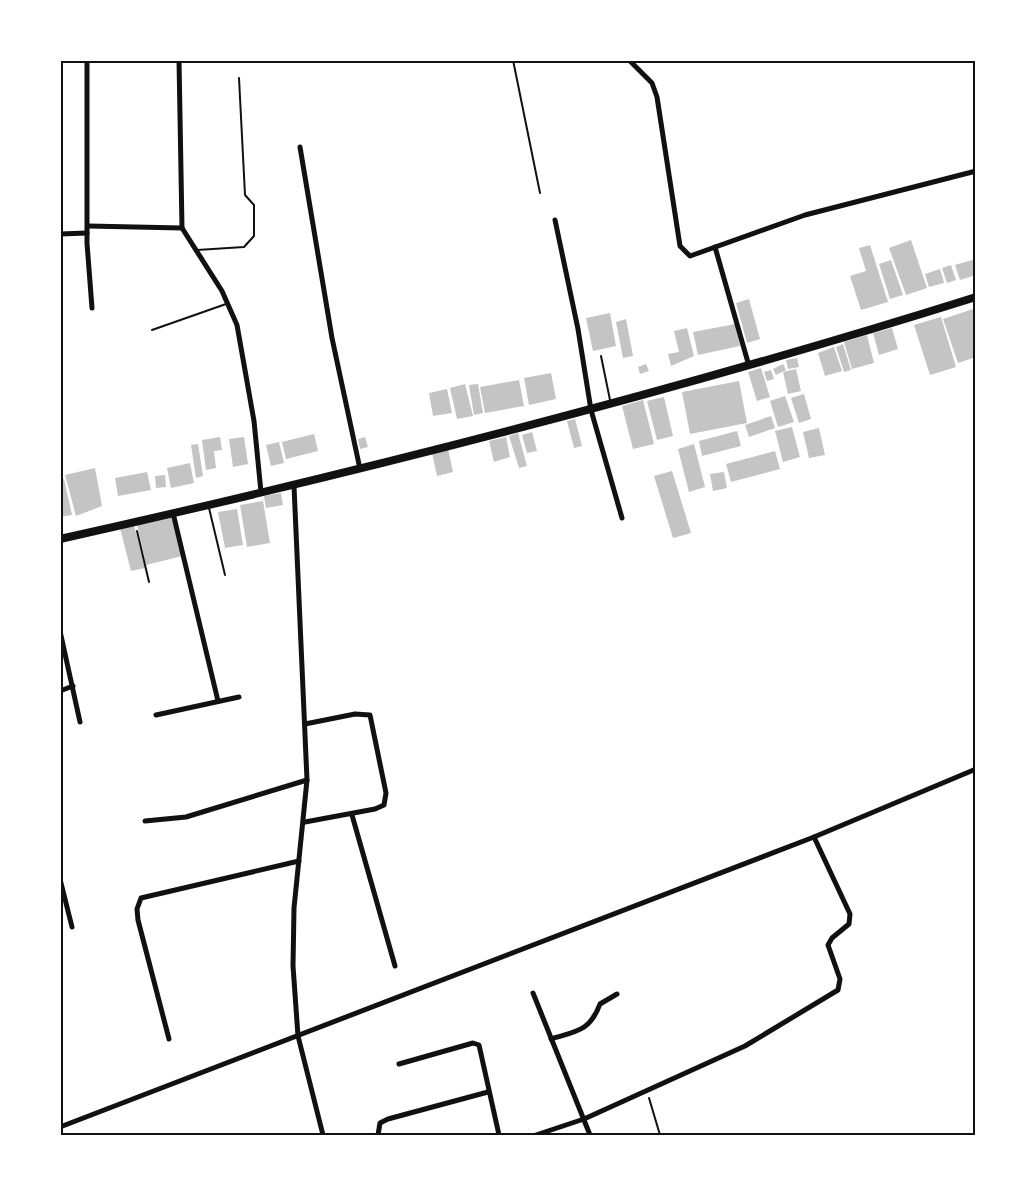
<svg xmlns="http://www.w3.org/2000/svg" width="1036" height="1195" font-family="'IBM Plex Sans',sans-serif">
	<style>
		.building { fill: #c4c4c4 }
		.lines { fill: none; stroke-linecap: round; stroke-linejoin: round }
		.path { stroke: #111; stroke-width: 2 }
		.service { stroke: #111; stroke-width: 2 }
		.minor { stroke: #111; stroke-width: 5 }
		.primary { stroke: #111; stroke-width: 8 }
		.neatline { fill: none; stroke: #111; stroke-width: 2 }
	</style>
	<rect width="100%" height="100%" fill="#fff"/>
	<g class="building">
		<path d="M 911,240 L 927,288 L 906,295 L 889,248 Z"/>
		<path d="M 870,245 L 888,302 L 861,310 L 850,276 L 866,271 L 859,248 Z"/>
		<path d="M 976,259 L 976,275 L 960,280 L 955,265 Z"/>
		<path d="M 891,260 L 903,295 L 890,299 L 879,264 Z"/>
		<path d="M 951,265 L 956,280 L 947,283 L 942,268 Z"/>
		<path d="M 940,269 L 944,283 L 929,287 L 925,274 Z"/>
		<path d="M 749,299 L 760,339 L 747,343 L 736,303 Z"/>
		<path d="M 976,308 L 976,357 L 958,363 L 943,319 Z"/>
		<path d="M 610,313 L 616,346 L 593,351 L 586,318 Z"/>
		<path d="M 941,317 L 956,367 L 930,375 L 914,325 Z"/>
		<path d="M 626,319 L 633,356 L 623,358 L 616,322 Z"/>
		<path d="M 735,324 L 740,346 L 698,355 L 693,332 Z"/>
		<path d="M 687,328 L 694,356 L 671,366 L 668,354 L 679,352 L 674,331 Z"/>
		<path d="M 892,328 L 898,349 L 879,355 L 873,333 Z"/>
		<path d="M 867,335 L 874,363 L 852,369 L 844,342 Z"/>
		<path d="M 843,344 L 851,370 L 844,372 L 836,347 Z"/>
		<path d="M 834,347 L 842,371 L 825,376 L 818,353 Z"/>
		<path d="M 797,358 L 799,367 L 788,369 L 786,360 Z"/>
		<path d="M 646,364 L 649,371 L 640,374 L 638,367 Z"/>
		<path d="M 783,364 L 786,370 L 776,375 L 773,369 Z"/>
		<path d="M 761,368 L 770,397 L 757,401 L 748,372 Z"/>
		<path d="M 796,369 L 801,391 L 788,394 L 783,372 Z"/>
		<path d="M 771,370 L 774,379 L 767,381 L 764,372 Z"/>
		<path d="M 551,373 L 556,399 L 529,405 L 524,378 Z"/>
		<path d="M 519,380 L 524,406 L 485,413 L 480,387 Z"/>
		<path d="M 739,381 L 747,423 L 690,434 L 682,392 Z"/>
		<path d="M 465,384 L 473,416 L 457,419 L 450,388 Z"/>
		<path d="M 478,384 L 483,413 L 474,415 L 469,385 Z"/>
		<path d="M 447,389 L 452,413 L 433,416 L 429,393 Z"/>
		<path d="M 804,394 L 811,419 L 799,423 L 791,398 Z"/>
		<path d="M 785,396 L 794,422 L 778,427 L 770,401 Z"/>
		<path d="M 664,397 L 673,436 L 657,440 L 647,401 Z"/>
		<path d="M 643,400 L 654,444 L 633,449 L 622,406 Z"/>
		<path d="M 771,416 L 775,428 L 749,437 L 745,425 Z"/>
		<path d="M 575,419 L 582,446 L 574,448 L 567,421 Z"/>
		<path d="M 792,427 L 800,457 L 783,462 L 775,431 Z"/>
		<path d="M 819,428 L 825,455 L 809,458 L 803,432 Z"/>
		<path d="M 737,431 L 741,446 L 702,456 L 699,441 Z"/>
		<path d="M 532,432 L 537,451 L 527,453 L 522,435 Z"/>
		<path d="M 518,433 L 527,466 L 519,468 L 509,436 Z"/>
		<path d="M 314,434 L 318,451 L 286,459 L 282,442 Z"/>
		<path d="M 220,437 L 222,450 L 214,451 L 216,468 L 206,470 L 202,440 Z"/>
		<path d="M 244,437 L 248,464 L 233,467 L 229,439 Z"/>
		<path d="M 365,437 L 368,447 L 360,449 L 358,439 Z"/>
		<path d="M 506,437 L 510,457 L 494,462 L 489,441 Z"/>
		<path d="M 279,442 L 284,463 L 271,466 L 266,445 Z"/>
		<path d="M 198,444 L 203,476 L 196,478 L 191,445 Z"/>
		<path d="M 694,444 L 705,487 L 689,492 L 678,449 Z"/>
		<path d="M 448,449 L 453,472 L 437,476 L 432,453 Z"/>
		<path d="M 775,451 L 780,469 L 731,482 L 726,464 Z"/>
		<path d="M 190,463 L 194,483 L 171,488 L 167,468 Z"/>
		<path d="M 95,468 L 102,506 L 76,516 L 65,475 Z"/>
		<path d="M 672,471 L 691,533 L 673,538 L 654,476 Z"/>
		<path d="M 147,472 L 151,490 L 118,496 L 115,478 Z"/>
		<path d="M 724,472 L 727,488 L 713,491 L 710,474 Z"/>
		<path d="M 165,475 L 166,487 L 156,488 L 155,476 Z"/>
		<path d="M 64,479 L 72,515 L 60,517 L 60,480 Z"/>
		<path d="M 281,493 L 283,505 L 266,508 L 264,496 Z"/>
		<path d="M 263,501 L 270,543 L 247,547 L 240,505 Z"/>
		<path d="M 237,509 L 243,545 L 225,548 L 218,512 Z"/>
		<path d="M 173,515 L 182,556 L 146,565 L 137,524 Z"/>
		<path d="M 134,525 L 145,568 L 131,571 L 120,528 Z"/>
	</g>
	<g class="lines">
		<g class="path">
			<path d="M 513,60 L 540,193"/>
			<path d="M 137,531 L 149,582"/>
			<path d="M 649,1098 L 660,1135"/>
		</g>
		<g class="service">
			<path d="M 197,250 L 244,247 L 254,236 L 254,205 L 245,195 L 239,78"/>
			<path d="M 152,330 L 226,304"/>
			<path d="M 601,356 L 610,400"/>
			<path d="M 209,508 L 225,575"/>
		</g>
		<g class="minor">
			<path d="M 87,60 L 87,243 L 92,308"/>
			<path d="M 179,60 L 182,228 L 222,291 L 237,325 L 254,421 L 261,492"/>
			<path d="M 629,60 L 652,83 L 657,97 L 680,246 L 690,256 L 805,215 L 976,171"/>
			<path d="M 300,147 L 332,338 L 360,469"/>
			<path d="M 555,220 L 578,329 L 591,410 L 622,518"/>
			<path d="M 88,226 L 182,228"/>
			<path d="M 60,234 L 87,233"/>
			<path d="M 715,247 L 749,366"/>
			<path d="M 294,486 L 307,780 L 294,908 L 293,966 L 298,1036 L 323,1135"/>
			<path d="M 173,513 L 218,701"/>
			<path d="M 60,631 L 80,722"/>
			<path d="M 60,691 L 73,686"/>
			<path d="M 156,715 L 239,697"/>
			<path d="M 305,724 L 355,714 L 370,715 L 386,793 L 384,805 L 375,809 L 305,822"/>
			<path d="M 352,815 L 395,966"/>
			<path d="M 145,821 L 186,817 L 307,780"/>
			<path d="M 60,879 L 72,927"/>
			<path d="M 533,993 L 590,1135"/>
			<path d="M 169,1039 L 138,920 L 137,909 L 141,898 L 299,861"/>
			<path d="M 551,1039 C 577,1031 590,1031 600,1004 L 617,994"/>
			<path d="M 399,1064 L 473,1043 L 479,1045 L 499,1135"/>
			<path d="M 60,1127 L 814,837 L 976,769"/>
			<path d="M 378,1135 L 380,1123 L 388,1119 L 488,1092"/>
			<path d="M 536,1135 L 584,1119 L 745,1046 L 838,990 L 840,979 L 828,945 L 832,938 L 849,924 L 850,914 L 814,837"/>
		</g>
		<path class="primary" d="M 60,539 C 369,470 674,392 976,297"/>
	</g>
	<rect width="1036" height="1195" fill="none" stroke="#ffffff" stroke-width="123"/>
	<rect x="62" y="62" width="912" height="1072" class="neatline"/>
</svg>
